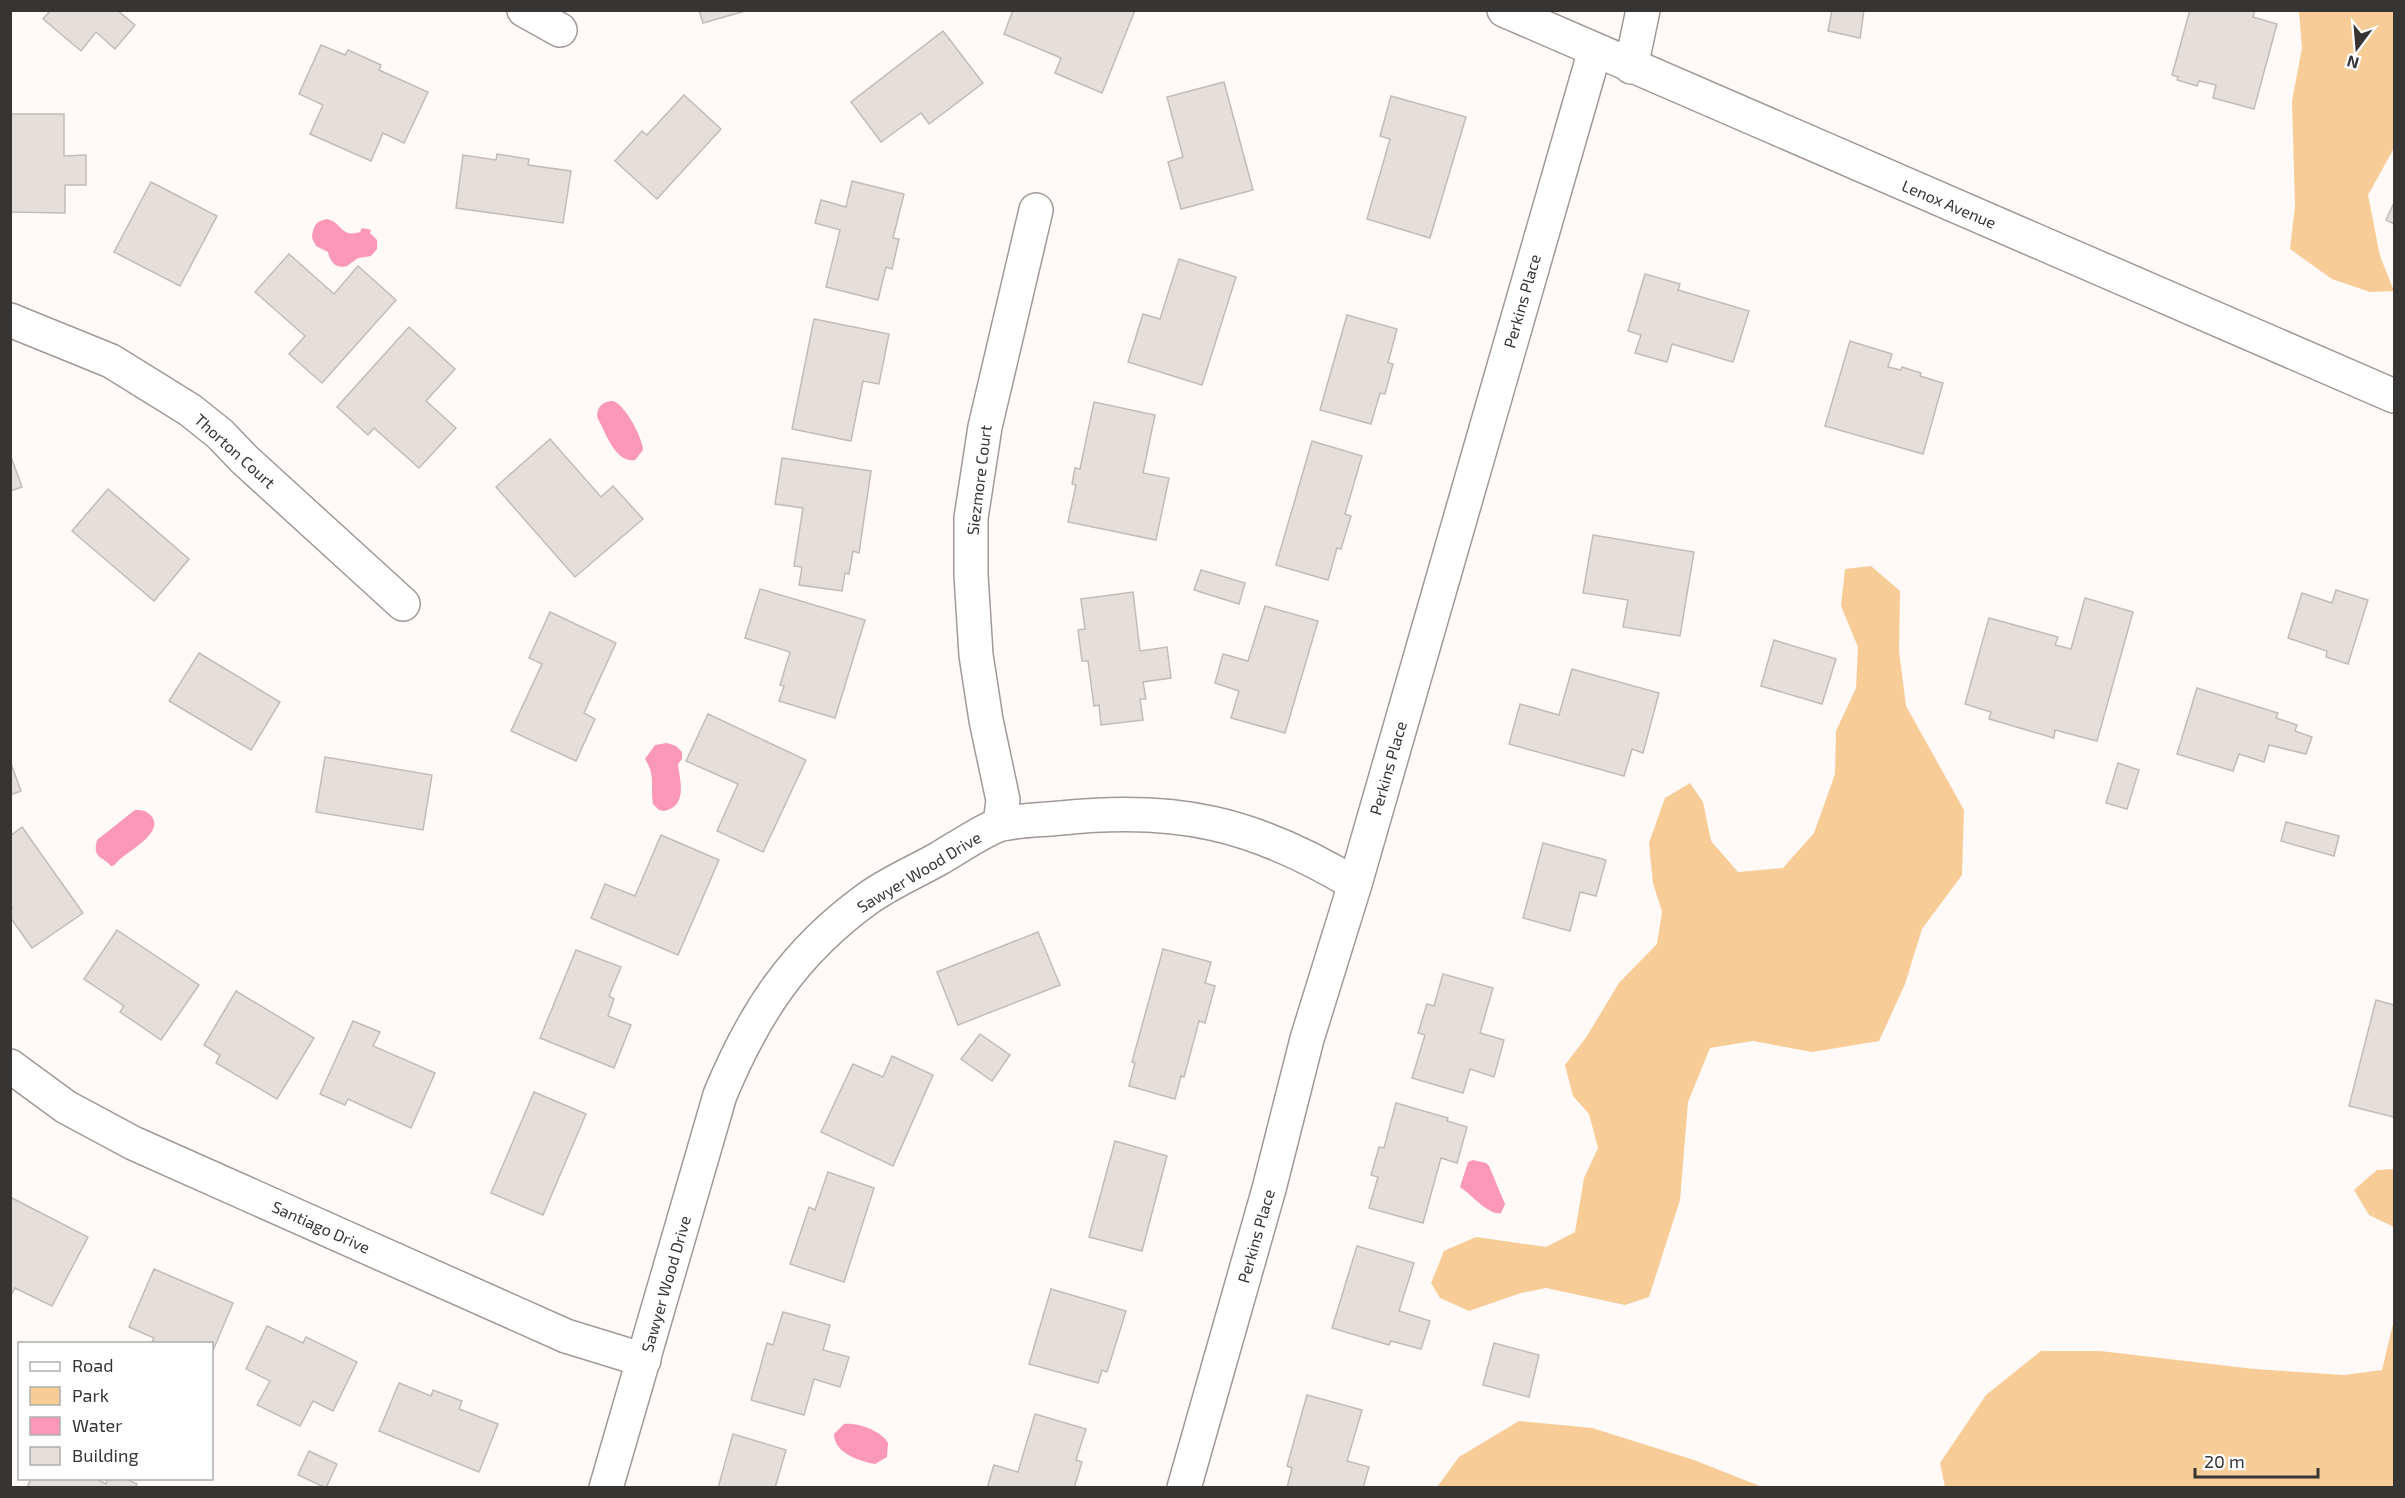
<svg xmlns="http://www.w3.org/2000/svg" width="2405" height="1498" font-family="'Exo 2',sans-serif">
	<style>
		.green { fill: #f8cc97 }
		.water { fill: #fb97b8 }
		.building { fill: #e5dfdb; stroke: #c2bcb9; stroke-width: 1.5 }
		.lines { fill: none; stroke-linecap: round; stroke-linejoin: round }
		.minor-casing { stroke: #a09998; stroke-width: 36 }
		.minor { stroke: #fff; stroke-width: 33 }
		.labels { text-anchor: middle; stroke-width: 6; stroke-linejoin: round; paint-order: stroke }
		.street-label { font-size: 16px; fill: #373434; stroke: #fff }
	</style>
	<rect width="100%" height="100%" fill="#fff9f7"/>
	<g class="green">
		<path d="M 2299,11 L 2394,11 L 2394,148 L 2368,195 L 2380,256 L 2394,291 L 2370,292 L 2332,279 L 2290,249 L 2295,206 L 2292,101 L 2302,48 Z"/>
		<path d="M 1871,566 L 1900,591 L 1899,651 L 1906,706 L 1964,810 L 1962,875 L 1922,929 L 1905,984 L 1879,1041 L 1812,1052 L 1753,1041 L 1710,1048 L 1688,1102 L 1680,1200 L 1649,1297 L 1625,1305 L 1546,1288 L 1521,1293 L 1469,1311 L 1440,1298 L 1431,1283 L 1444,1251 L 1476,1237 L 1546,1247 L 1575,1232 L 1584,1178 L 1598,1148 L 1589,1114 L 1573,1096 L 1565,1065 L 1587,1036 L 1619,983 L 1657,944 L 1662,912 L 1653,883 L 1649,843 L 1665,798 L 1690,783 L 1703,802 L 1711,841 L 1738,872 L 1783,868 L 1814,833 L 1835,774 L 1836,731 L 1856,688 L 1858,647 L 1841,606 L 1845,569 Z"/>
		<path d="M 2394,1169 L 2394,1227 L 2369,1215 L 2354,1190 L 2377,1170 Z"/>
		<path d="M 2394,1320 L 2394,1487 L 1945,1487 L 1940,1463 L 1986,1395 L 2041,1351 L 2100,1351 L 2254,1369 L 2344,1375 L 2382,1370 Z"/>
		<path d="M 1519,1421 L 1592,1428 L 1694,1460 L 1762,1487 L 1437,1487 L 1459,1457 Z"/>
	</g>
	<g class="water">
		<path d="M 327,219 C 343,223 340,238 360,232 L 362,228 L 371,230 L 370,233 L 377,240 L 377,249 L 371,256 L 358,258 L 347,266 C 336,269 330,262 328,252 L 316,246 L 312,238 C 313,227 315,221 327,219 Z"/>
		<path d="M 613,401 C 625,404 643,439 643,450 L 635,460 C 615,463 606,433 598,419 C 595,408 603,401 613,401 Z"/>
		<path d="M 667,743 L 676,746 L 682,752 L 682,759 L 678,764 C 680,781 688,806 664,811 L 659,810 L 653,804 C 650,785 656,776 645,759 L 655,745 Z"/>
		<path d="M 135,810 C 140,810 144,810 148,813 C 172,832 121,853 115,865 L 111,866 C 103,856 92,859 97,840 Z"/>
		<path d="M 1473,1160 L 1486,1163 L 1489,1166 L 1505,1204 L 1501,1213 C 1489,1216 1471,1194 1460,1187 L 1468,1162 Z"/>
		<path d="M 844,1424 C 857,1422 882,1431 888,1443 L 887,1457 L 875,1464 C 859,1461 834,1453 834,1434 Z"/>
	</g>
	<g class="building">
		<path d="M 51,10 L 117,10 L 135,25 L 115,49 L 96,32 L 81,51 L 43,19 Z"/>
		<path d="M 699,10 L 749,10 L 703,23 Z"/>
		<path d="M 1013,10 L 1135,10 L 1102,93 L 1055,73 L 1061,58 L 1004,34 Z"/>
		<path d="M 1832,10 L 1864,10 L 1860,38 L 1828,31 Z"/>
		<path d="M 2190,10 L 2255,10 L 2253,17 L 2277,24 L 2254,109 L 2213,98 L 2216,85 L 2199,81 L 2197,86 L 2177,80 L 2178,77 L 2172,75 Z"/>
		<path d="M 943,31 L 983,83 L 929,124 L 921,113 L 881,142 L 851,102 Z"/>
		<path d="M 321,45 L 345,55 L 348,50 L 381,65 L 379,70 L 428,92 L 404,143 L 383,133 L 371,161 L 310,134 L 323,105 L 299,94 Z"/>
		<path d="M 1224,82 L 1253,190 L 1181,209 L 1168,162 L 1183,157 L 1167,97 Z"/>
		<path d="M 684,95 L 721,129 L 657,199 L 615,161 L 642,131 L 647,135 Z"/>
		<path d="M 1391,96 L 1466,117 L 1430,238 L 1367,219 L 1390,139 L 1380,136 Z"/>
		<path d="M 10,114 L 64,114 L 64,156 L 86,155 L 86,185 L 65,185 L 65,213 L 10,212 Z"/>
		<path d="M 497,154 L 529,159 L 528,165 L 571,171 L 563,223 L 456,208 L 463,155 L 496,160 Z"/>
		<path d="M 852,181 L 904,194 L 893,238 L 899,239 L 892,269 L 886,267 L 878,300 L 826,287 L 840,230 L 815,223 L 821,200 L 846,207 Z"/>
		<path d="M 151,182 L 217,216 L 180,286 L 114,252 Z"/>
		<path d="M 2394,203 L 2394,224 L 2386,220 Z"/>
		<path d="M 289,254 L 334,294 L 358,266 L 396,300 L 322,383 L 289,354 L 305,336 L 255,292 Z"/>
		<path d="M 1179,259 L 1236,277 L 1202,385 L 1128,362 L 1143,314 L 1160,319 Z"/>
		<path d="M 1645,274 L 1680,284 L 1678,290 L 1749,311 L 1733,362 L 1672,344 L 1667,362 L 1635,353 L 1641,335 L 1628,331 Z"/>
		<path d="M 1347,315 L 1397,329 L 1388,363 L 1393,364 L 1385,394 L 1380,393 L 1371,424 L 1320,410 Z"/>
		<path d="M 814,319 L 889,334 L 879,384 L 863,381 L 851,441 L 792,429 Z"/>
		<path d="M 409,327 L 455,369 L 426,401 L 456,428 L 419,468 L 374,428 L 368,435 L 337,407 Z"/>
		<path d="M 1850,341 L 1892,354 L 1888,367 L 1901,370 L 1902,367 L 1921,373 L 1920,376 L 1943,383 L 1923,454 L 1825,426 Z"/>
		<path d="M 1094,402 L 1155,415 L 1143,473 L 1169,478 L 1156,540 L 1068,522 L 1076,485 L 1072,484 L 1075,468 L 1080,469 Z"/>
		<path d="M 550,439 L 601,497 L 613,486 L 643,519 L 575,577 L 496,487 Z"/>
		<path d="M 1312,441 L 1362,456 L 1345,514 L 1351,516 L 1341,549 L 1337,548 L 1328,580 L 1276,565 Z"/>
		<path d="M 10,454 L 22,487 L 10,491 Z"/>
		<path d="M 782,458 L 871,471 L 859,553 L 853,551 L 849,574 L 845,573 L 842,591 L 799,585 L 802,567 L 794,566 L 803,508 L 775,504 Z"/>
		<path d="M 108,489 L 189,559 L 154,601 L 72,531 Z"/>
		<path d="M 1593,535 L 1694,552 L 1680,636 L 1623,627 L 1628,600 L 1583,593 Z"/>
		<path d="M 1201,570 L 1245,583 L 1239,604 L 1194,590 Z"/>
		<path d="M 760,589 L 865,620 L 835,718 L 779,701 L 784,686 L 780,685 L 790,652 L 745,638 Z"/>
		<path d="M 2336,590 L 2368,600 L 2348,664 L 2326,657 L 2327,651 L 2288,638 L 2302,593 L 2332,603 Z"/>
		<path d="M 1133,592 L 1140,651 L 1167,647 L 1171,678 L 1143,682 L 1146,699 L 1140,699 L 1143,720 L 1101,725 L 1099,705 L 1094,706 L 1088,661 L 1082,661 L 1078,630 L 1085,629 L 1081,599 Z"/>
		<path d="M 2085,598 L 2133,612 L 2097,741 L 2055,730 L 2054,738 L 1989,719 L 1991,712 L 1965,704 L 1989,618 L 2058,637 L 2055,645 L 2071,649 Z"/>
		<path d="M 1265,606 L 1318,621 L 1285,733 L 1231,718 L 1239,691 L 1215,683 L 1223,654 L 1248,661 Z"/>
		<path d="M 550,612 L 616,643 L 584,713 L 595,719 L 576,761 L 511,731 L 542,664 L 529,658 Z"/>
		<path d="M 1774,640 L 1836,659 L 1822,704 L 1761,686 Z"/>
		<path d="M 199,653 L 280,702 L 251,750 L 169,701 Z"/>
		<path d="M 1572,669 L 1659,693 L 1643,753 L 1632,749 L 1624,776 L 1509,744 L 1520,704 L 1559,715 Z"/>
		<path d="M 2197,688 L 2278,713 L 2276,718 L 2297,725 L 2295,731 L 2312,737 L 2306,754 L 2269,745 L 2264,762 L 2239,754 L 2233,771 L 2177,754 Z"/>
		<path d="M 708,714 L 806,760 L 763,852 L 717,831 L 738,784 L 686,761 Z"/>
		<path d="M 325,757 L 432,775 L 423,830 L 316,812 Z"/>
		<path d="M 10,761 L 21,791 L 10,795 Z"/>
		<path d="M 2118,763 L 2139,770 L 2127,809 L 2106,803 Z"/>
		<path d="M 2286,822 L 2339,836 L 2334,856 L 2281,841 Z"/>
		<path d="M 22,827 L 83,913 L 32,948 L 10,917 L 12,907 L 10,904 L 10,836 Z"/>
		<path d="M 661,835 L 719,860 L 678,955 L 591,918 L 605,884 L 635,896 Z"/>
		<path d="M 1543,843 L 1606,860 L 1596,896 L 1580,892 L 1570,931 L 1523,918 Z"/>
		<path d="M 117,930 L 199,985 L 161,1040 L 120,1012 L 124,1006 L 84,979 Z"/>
		<path d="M 1038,932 L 1060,985 L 958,1025 L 937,972 Z"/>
		<path d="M 1163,949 L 1211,962 L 1205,983 L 1215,986 L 1205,1023 L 1199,1021 L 1184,1077 L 1181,1076 L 1175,1099 L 1129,1086 L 1135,1063 L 1132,1062 Z"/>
		<path d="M 576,950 L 621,967 L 609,996 L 614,999 L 608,1016 L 631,1025 L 614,1068 L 540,1038 Z"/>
		<path d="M 1443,974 L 1493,988 L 1480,1033 L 1504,1040 L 1494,1077 L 1470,1069 L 1463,1093 L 1412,1078 L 1425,1035 L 1418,1033 L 1427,1004 L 1434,1006 Z"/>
		<path d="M 236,991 L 314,1038 L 277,1099 L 216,1063 L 220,1055 L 204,1045 Z"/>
		<path d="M 2376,1000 L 2394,1005 L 2394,1117 L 2349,1106 Z"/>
		<path d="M 353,1021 L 380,1032 L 373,1046 L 435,1073 L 411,1128 L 348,1099 L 345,1105 L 320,1094 Z"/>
		<path d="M 980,1034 L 1010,1055 L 992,1081 L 961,1059 Z"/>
		<path d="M 892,1056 L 933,1075 L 893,1166 L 821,1132 L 853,1064 L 883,1077 Z"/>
		<path d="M 534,1092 L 586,1114 L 543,1215 L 491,1193 Z"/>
		<path d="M 1396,1103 L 1448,1118 L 1447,1121 L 1467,1127 L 1457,1163 L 1441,1158 L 1423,1223 L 1369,1208 L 1378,1177 L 1371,1175 L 1379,1147 L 1384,1148 Z"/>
		<path d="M 1115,1141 L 1167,1156 L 1142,1251 L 1089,1237 Z"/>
		<path d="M 828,1172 L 874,1188 L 844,1282 L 790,1264 L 809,1207 L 815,1210 Z"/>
		<path d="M 10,1197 L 88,1237 L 52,1306 L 15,1288 L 10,1297 Z"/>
		<path d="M 1357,1246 L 1414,1263 L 1399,1311 L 1430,1321 L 1421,1349 L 1391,1341 L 1389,1345 L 1332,1328 Z"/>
		<path d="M 154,1269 L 233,1303 L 212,1353 L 212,1344 L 151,1344 L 154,1338 L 129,1327 Z"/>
		<path d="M 1051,1289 L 1126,1311 L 1107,1372 L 1102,1370 L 1098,1383 L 1029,1364 Z"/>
		<path d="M 783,1312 L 830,1325 L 823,1350 L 849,1357 L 840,1387 L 814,1379 L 804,1415 L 751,1400 L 767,1343 L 773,1345 Z"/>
		<path d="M 267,1326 L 303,1343 L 306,1337 L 357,1362 L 333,1411 L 313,1401 L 300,1426 L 257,1405 L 270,1381 L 246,1369 Z"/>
		<path d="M 1494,1343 L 1539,1355 L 1529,1397 L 1483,1385 Z"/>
		<path d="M 399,1383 L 431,1396 L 433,1390 L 462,1401 L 459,1409 L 498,1424 L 479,1472 L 379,1431 Z"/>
		<path d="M 1307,1395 L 1362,1410 L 1347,1461 L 1369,1467 L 1363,1488 L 1287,1488 L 1292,1468 L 1287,1466 Z"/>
		<path d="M 1035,1414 L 1086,1429 L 1076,1460 L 1082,1462 L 1074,1488 L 987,1488 L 994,1465 L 1018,1472 Z"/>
		<path d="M 733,1434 L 786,1450 L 775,1488 L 718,1488 Z"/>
		<path d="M 309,1451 L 337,1464 L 326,1488 L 298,1475 Z"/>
		<path d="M 31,1478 L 94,1478 L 106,1484 L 108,1478 L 124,1478 L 137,1484 L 135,1488 L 27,1488 Z"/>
	</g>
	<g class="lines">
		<defs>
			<g id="minor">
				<path d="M 524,10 L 560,30"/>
				<path d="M 1504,10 L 2394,396"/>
				<path d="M 1631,67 L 1643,10"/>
				<path d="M 10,320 L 111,361 L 190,410 L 220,434 L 245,460 L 403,604"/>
				<path d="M 1000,824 L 1003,800 L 986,720 L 976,655 L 971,575 L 971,518 L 985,427 L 1036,210"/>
				<path d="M 10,1066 L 66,1107 L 133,1143 L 566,1336 L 644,1360"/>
				<path d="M 606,1488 L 720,1095 C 754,1013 794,952 867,899 C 889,883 915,872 938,859 C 954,850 986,828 1002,824 C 1021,820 1042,820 1061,818 C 1178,806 1254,823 1355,884"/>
				<path d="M 1184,1488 L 1269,1189 L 1307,1039 L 1355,884 L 1595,50"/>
			</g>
		</defs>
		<use href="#minor" class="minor-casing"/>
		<use href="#minor" class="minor"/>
	</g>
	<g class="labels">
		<g class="street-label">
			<text transform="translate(1949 204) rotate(23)" y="6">Lenox Avenue</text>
			<text transform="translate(1522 301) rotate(-74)" y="6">Perkins Place</text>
			<text transform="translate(235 451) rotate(42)" y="6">Thorton Court</text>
			<text transform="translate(979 480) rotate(-83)" y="6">Siezmore Court</text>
			<text transform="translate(1388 768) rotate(-74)" y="6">Perkins Place</text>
			<text transform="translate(919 872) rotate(-31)" y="6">Sawyer Wood Drive</text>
			<text transform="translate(321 1227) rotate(24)" y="6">Santiago Drive</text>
			<text transform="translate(1256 1236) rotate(-74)" y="6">Perkins Place</text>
			<text transform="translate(666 1284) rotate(-74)" y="6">Sawyer Wood Drive</text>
		</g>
	</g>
	<rect width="2405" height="1498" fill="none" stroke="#373434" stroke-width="24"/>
	<rect x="18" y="1342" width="195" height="138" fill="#ffffff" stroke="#afaeae" stroke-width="1.5"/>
	<rect x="30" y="1362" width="30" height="9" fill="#ffffff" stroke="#afaeae" stroke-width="1.5"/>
	<text x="72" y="1372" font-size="18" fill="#373434">Road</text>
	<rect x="30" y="1387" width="30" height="18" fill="#f8cc97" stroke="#afaeae" stroke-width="1.5"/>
	<text x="72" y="1402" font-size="18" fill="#373434">Park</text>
	<rect x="30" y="1417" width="30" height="18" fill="#fb97b8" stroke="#afaeae" stroke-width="1.5"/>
	<text x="72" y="1432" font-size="18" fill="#373434">Water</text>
	<rect x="30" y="1447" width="30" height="18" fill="#e5dfdb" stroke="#afaeae" stroke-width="1.5"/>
	<text x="72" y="1462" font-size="18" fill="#373434">Building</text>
	<g transform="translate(2357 48) rotate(196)" stroke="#ffffff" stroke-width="4.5" paint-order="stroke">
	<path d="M0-4.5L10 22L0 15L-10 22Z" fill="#373434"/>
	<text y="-9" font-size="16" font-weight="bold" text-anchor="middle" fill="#373434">N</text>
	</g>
	<path d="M2195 1468v9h123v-9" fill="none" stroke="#373434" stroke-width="3"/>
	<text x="2204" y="1468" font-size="18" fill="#373434" stroke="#ffffff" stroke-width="4.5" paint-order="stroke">20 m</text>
</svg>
